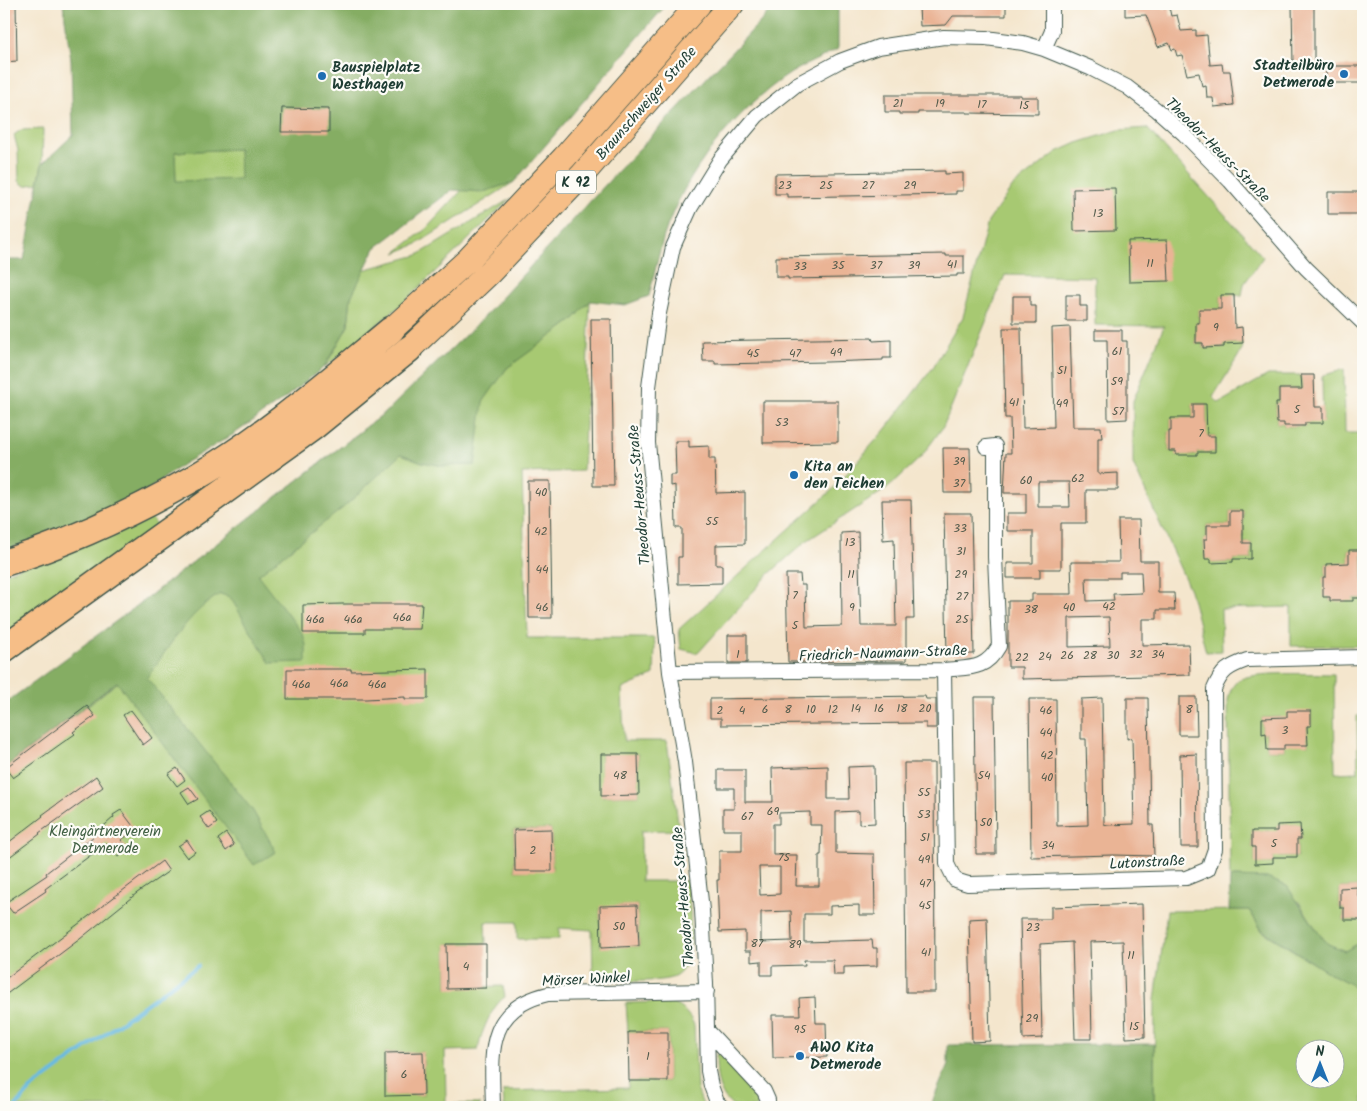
<svg xmlns="http://www.w3.org/2000/svg" width="1367" height="1111" font-family="Kalam,sans-serif">
<rect width="100%" height="100%" fill="#fdfcf7"/>
<filter id="ink" filterUnits="userSpaceOnUse"><feTurbulence type="fractalNoise" baseFrequency=".02" numOctaves="2"/><feDisplacementMap in="SourceGraphic" scale="10" xChannelSelector="R" yChannelSelector="G"/><feConvolveMatrix kernelMatrix="1 2 1 2 8 2 1 2 1" color-interpolation-filters="sRGB"/></filter>
<filter id="wash" filterUnits="userSpaceOnUse"><feTurbulence type="fractalNoise" baseFrequency=".0096" numOctaves="4" result="noise"/><feDisplacementMap in="SourceGraphic" scale="20" xChannelSelector="R" yChannelSelector="G"/><feGaussianBlur stdDeviation="1.12" result="paint"/><feColorMatrix in="noise" values="0 0 0 0 0 0 0 0 0 0 0 0 0 0 0 0 0 1.4 0 .05"/><feComposite in="paint" operator="in"/></filter>
<g filter="url(#wash)">
<rect width="100%" height="100%" fill="#f4e6cd"/>
<path fill="#a7c972" stroke="#638353" fill-rule="evenodd" d="M1147,128L1263,257L1244,284L1242,295L1221,296V309L1199,310V323H1196V343H1203V348L1224,347V344L1243,343L1242,350L1213,397L1219,403L1268,375H1301L1302,389H1279V403H1276L1277,423H1284V426H1305V423L1323,422L1322,376L1344,369L1345,433H1363V582H1354L1362,578V550H1349V563L1326,564V577H1323L1330,601L1363,598V646H1291V607L1221,609L1222,651L1206,652L1190,590L1133,464V401L1164,326L1095,325V277L1005,275L943,427L921,457L889,487L805,542L769,574L698,653L681,649L679,629L832,490L884,431L932,369L963,317L988,222L1013,186L1057,152L1077,143L1119,130ZM1193,404H1206L1207,432L1199,436H1215V452H1197V455H1176V451H1169V432L1171,431V418H1193ZM1230,511H1243V539L1236,540V543H1251V559H1233V562L1212,563L1211,559L1205,558L1204,539H1207V525H1230Z
M43,129L42,164L38,183L25,186L19,181L18,150L14,135L21,130Z
M239,149L241,179L176,182L175,152Z
M514,182L417,244L395,253L426,229L462,190L483,192Z
M510,199L401,305L325,367L348,326L351,297L363,270L418,255Z
M590,301L583,471L522,473L527,638H654L655,645L654,675L622,689L624,741H667L679,830L641,831V881H687C689,905 699,961 676,976C664,984 610,980 593,981L592,930L559,928V939H517V922H485L486,944H446L447,988L503,986L505,997C492,1005 480,1035 478,1050L445,1051L446,1104H480V1107H4V769L117,683L138,605L388,410L483,402L507,368L573,320ZM638,754L639,795L602,796L601,755ZM551,829L552,870L515,871L514,830ZM637,905L639,946L601,947L600,907ZM423,1052L424,1095H385V1053Z
M148,514L159,528L4,637V574Z
M1334,674L1335,773L1358,772L1357,716L1363,715V896H1358V887L1340,888V908H1344V920H1361V911H1363V941L1345,951L1328,944L1318,932L1299,902L1267,878L1230,877L1228,700C1230,691 1232,685 1239,680C1251,671 1316,674 1334,674ZM1311,711V726H1307L1308,745L1284,741V750H1267L1266,733H1262V718L1280,717L1288,726ZM1277,825H1300L1301,839H1297V857H1280L1273,855V863H1255V847H1252V831H1270L1277,839Z
M1249,910L1262,931L1326,971L1363,991V1107H1154L1155,1000L1167,911ZM1304,1048H1334V1078H1304Z
M670,1002C682,1008 689,1013 694,1025L697,1089L703,1105L701,1107H504L503,1091L628,1088L629,1081H668V1032H628L626,1003Z
M718,1053C732,1067 760,1085 757,1107H734C717,1095 716,1074 716,1055Z"/>
<path fill="#85ad64" stroke="#52754c" fill-rule="evenodd" d="M63,4H667L514,182L483,192L452,190L375,248L351,297L348,326L324,367L285,398L234,434L183,464L137,498L111,510L4,551V260H24L42,164L73,135L71,60ZM239,149L240,179L176,181L175,152Z
M774,4H838V49C823,57 806,64 791,73C737,108 683,175 664,236C658,256 654,276 649,296L625,305L590,301L573,320L507,368L483,402L475,465L443,466L422,462L401,454L344,507L258,575L303,634L306,645V662L270,663L230,597L220,594C187,614 169,647 147,678L253,811L276,852L254,865L117,682L4,768V704L138,605L388,410L483,318L619,170L761,21Z
M1230,877L1267,878L1287,886L1318,932L1328,944L1345,951L1363,941V991L1326,971L1262,930L1249,910H1229Z
M1154,1044V1107H930L948,1065V1045Z"/>
<g fill="none" stroke-linecap="round" stroke-linejoin="round">
<path stroke="#67bae2" stroke-width="4" d="M15,1107L33,1087L198,966"/>
</g>
<g id="blocks">
<path fill="#eab495" fill-rule="evenodd" d="M4,4H16L17,61L4,62Z
M923,4H1006V16H953L946,25L920,26L919,7Z
M1125,4H1162L1164,9L1169,7L1171,16L1177,15L1181,31L1196,30V36L1207,35L1210,65L1222,64L1223,71H1230L1234,105L1214,107L1213,98H1207L1206,85L1202,86L1199,73L1187,75L1182,55L1177,56L1175,49L1172,50L1169,43L1158,47L1146,15L1125,16Z
M1292,4H1314V66H1293Z
M1326,66H1361V83H1326Z
M885,95H1021V97H1038V114L967,113V112H918V114H899V112H885Z
M282,108L329,109V132H281Z
M945,171V174L963,173V191H956V194L900,195L787,197V194H775V174Z
M1115,188L1116,230L1074,231L1073,189Z
M1328,192H1363V214H1328Z
M1167,240L1169,281L1129,282L1128,241Z
M946,254V256H964V274H957V276L900,277L788,279V277H776V257Z
M1066,295H1080V306H1087V321H1066Z
M1221,295H1234L1235,328L1242,327L1243,343L1224,344V347L1203,348V343H1196V323H1199V309H1221Z
M1013,296H1030V306H1036V323H1013Z
M591,319H611L614,486H593Z
M1070,327L1073,427H1101L1102,438H1098V474L1118,473V490H1086V523H1061V569H1040V578H1007V563H1033V531H1007V513H1026V493H1004L1006,453H1011L1010,418H1005L1003,328H1021L1023,428L1054,427L1052,328ZM1038,482H1069L1070,507H1038Z
M1095,330H1122V341H1127V419L1108,420L1107,340H1095Z
M872,338L873,341L891,340V358H883V360L827,362L715,364V361H703L702,341Z
M1301,375H1314L1315,407H1323V423H1305V426H1284V423H1277L1276,403H1279V389H1302Z
M763,401H838V442L763,443Z
M1193,404H1206L1207,436H1215V452H1197V455H1176V451H1169V431H1171V418H1193Z
M675,441H689V447L709,446V459H715L716,493L745,492V544L716,545V565H722V583L678,584V557H682V528H676L675,485L670,486V475H676Z
M943,448H970L971,493H944Z
M528,481H550L552,618H529Z
M882,500H911L914,619H906V661L788,662L786,574H800L801,585H805L806,627L842,626L841,533L858,532L861,626H896L894,539L883,540Z
M1230,511H1243V543H1251V559H1233V562L1211,563V559H1205L1204,539H1207V525H1230Z
M944,513H971L974,654H947Z
M1118,520H1139L1140,561H1158V593H1174L1175,610H1157V619H1142V645L1189,644L1190,675L1022,679V667H1008V601H1032V594H1072L1071,562H1119ZM1120,572H1141L1142,593L1113,594L1114,600L1087,601L1086,578H1120ZM1109,617L1110,646L1069,647V618Z
M1349,550H1362L1363,598H1353V601H1330V597H1323V577H1326V564L1349,563Z
M342,604H422L420,629H365V633H303V605Z
M728,635H747V663H728Z
M287,669H351V671L428,669V699H405V697L366,699H287Z
M925,696L926,699H936V728H926V723L721,725V718H710V699Z
M974,697H994L996,854H976Z
M1179,697H1196L1197,735H1179Z
M1102,698L1104,824L1108,825L1134,824L1132,738L1127,739V698H1148L1150,825H1153L1154,856L1114,855L1031,857L1029,699H1056L1057,826L1088,825L1086,739H1081V699Z
M87,706L95,716L73,732L75,734L62,743L13,778L5,768Z
M131,710L152,738L143,745L123,715Z
M1287,711H1311V726H1307L1308,745H1284V750H1267L1266,733L1262,734V718L1287,717Z
M601,754H638L639,795L601,796Z
M1197,754L1198,847H1181L1180,755Z
M904,763H934L935,992H906Z
M828,766V799H849L848,767L874,766L875,823L859,824V811L836,812V853L874,854L875,915H859V905L830,906V914H804V942L872,940L873,948H877V966L844,967V975H834L833,960H804L805,965L772,966V975H761V961L751,962V951H745V931L719,932L717,880H719V851H742V830H723V809H734V788H718V770H745V802H773L772,768ZM810,812V825H822L821,855H819V886H796L797,855H773V824H779V813ZM759,867H780V894L760,895ZM791,911L792,941L761,942V912Z
M177,768L185,780L177,786L168,774Z
M96,776L103,787L39,833L40,834L4,861V846L43,816L42,815Z
M189,787L198,799L189,804L181,792Z
M121,810L136,830L121,840L128,849L118,857L107,843L45,889L46,891L13,913L5,903L47,875L46,873L98,833L97,832L114,817L113,815Z
M209,811L217,823L209,829L200,817Z
M1300,824L1301,839H1297V857H1273V863L1255,864V847H1252V831H1277V825Z
M551,829L552,871H515L514,830Z
M226,833L234,845L226,851L218,839Z
M187,840L195,852L187,858L178,846Z
M162,861L169,871L137,893L80,939L4,996V980Z
M1358,887V896H1363L1362,920H1344V908H1340V888Z
M1142,904L1145,1037L1126,1038L1123,941L1090,942L1092,1039H1075L1072,942L1040,944L1042,1038L1023,1039L1020,919H1051V907Z
M637,905L639,946L601,948L600,906Z
M987,918L990,1041L972,1042L969,919Z
M446,944H486V988L447,989Z
M815,997L816,1023H826L827,1057L773,1058L772,1015H800L799,998Z
M628,1032H668V1081H629Z
M423,1052L424,1095L385,1096V1053Z"/>
</g>
</g>
<g filter="url(#ink)">
<use href="#blocks" fill-opacity="0" stroke="#3f564b" stroke-width="1"/>
<g fill="none" stroke-linecap="round" stroke-linejoin="round">
<g stroke="#3f564b" stroke-width="16">
<path id="minor" d="M1044,49L1052,31V4
M944,670L947,864L955,880L968,884L1186,878L1208,869L1215,849L1214,689C1222,670 1228,667 1247,660L1363,657
M670,672L944,670C969,667 985,671 999,646L995,557V446L986,447
M707,1030L764,1091L768,1100L767,1107
M493,1107C492,1055 484,1009 548,994L707,991
M722,1107L717,1102L711,1086L708,1071L706,984L702,910L685,762L670,672L648,443L649,387L659,313L673,247L691,207L720,160L757,116L797,84L840,61L878,47L944,37L986,38L1023,43L1044,49L1090,68L1127,87L1157,110L1184,134L1230,181L1306,268L1363,323"/>
</g>
<g stroke="#3f564b" stroke-width="26">
<path id="trunk" d="M391,330L469,259L564,158L699,4
M409,349L490,272L583,174L732,4"/>
</g>
<g stroke="#3f564b" stroke-width="29">
<path id="motorway" d="M4,563C71,542 133,513 194,478C264,438 329,381 391,330
M4,649L313,427L409,349"/>
</g>
<use href="#minor" stroke="#fff" stroke-width="14"/>
<use href="#trunk" stroke="#f6be87" stroke-width="24"/>
<use href="#motorway" stroke="#f6be87" stroke-width="26"/>
</g>
</g>
<g fill="#1f6fb2" stroke="#fdfcf7" stroke-width="2">
<circle cx="1344" cy="74" r="5"/>
<circle cx="322" cy="76" r="5"/>
<circle cx="794" cy="475" r="5"/>
<circle cx="800" cy="1056" r="5"/>
</g>
<g text-anchor="middle" stroke-width="4.5" stroke-linejoin="round" paint-order="stroke">
<g font-size="12" fill="#525b4c">
<text x="898" y="107">21</text>
<text x="940" y="107">19</text>
<text x="982" y="108">17</text>
<text x="1024" y="109">15</text>
<text x="785" y="189">23</text>
<text x="826" y="189">25</text>
<text x="868" y="189">27</text>
<text x="910" y="189">29</text>
<text x="1098" y="217">13</text>
<text x="1150" y="267">11</text>
<text x="952" y="268">41</text>
<text x="838" y="269">35</text>
<text x="876" y="269">37</text>
<text x="914" y="269">39</text>
<text x="800" y="270">33</text>
<text x="1216" y="331">9</text>
<text x="1117" y="355">61</text>
<text x="836" y="356">49</text>
<text x="753" y="357">45</text>
<text x="795" y="357">47</text>
<text x="1062" y="374">51</text>
<text x="1117" y="385">59</text>
<text x="1014" y="406">41</text>
<text x="1062" y="407">49</text>
<text x="1297" y="413">5</text>
<text x="1118" y="415">57</text>
<text x="782" y="426">53</text>
<text x="1201" y="437">7</text>
<text x="959" y="465">39</text>
<text x="1078" y="482">62</text>
<text x="1026" y="484">60</text>
<text x="959" y="487">37</text>
<text x="541" y="496">40</text>
<text x="712" y="525">55</text>
<text x="960" y="532">33</text>
<text x="541" y="535">42</text>
<text x="850" y="546">13</text>
<text x="961" y="555">31</text>
<text x="542" y="573">44</text>
<text x="851" y="578">11</text>
<text x="961" y="578">29</text>
<text x="795" y="599">7</text>
<text x="962" y="600">27</text>
<text x="1109" y="610">42</text>
<text x="542" y="611">46</text>
<text x="852" y="611">9</text>
<text x="1069" y="611">40</text>
<text x="1031" y="613">38</text>
<text x="402" y="621">46a</text>
<text x="315" y="623">46a</text>
<text x="353" y="623">46a</text>
<text x="962" y="623">25</text>
<text x="795" y="629">5</text>
<text x="738" y="658">1</text>
<text x="1136" y="658">32</text>
<text x="1158" y="658">34</text>
<text x="1067" y="659">26</text>
<text x="1090" y="659">28</text>
<text x="1113" y="659">30</text>
<text x="1045" y="660">24</text>
<text x="1022" y="661">22</text>
<text x="339" y="687">46a</text>
<text x="301" y="688">46a</text>
<text x="377" y="688">46a</text>
<text x="856" y="712">14</text>
<text x="879" y="712">16</text>
<text x="902" y="712">18</text>
<text x="925" y="712">20</text>
<text x="765" y="713">6</text>
<text x="788" y="713">8</text>
<text x="811" y="713">10</text>
<text x="833" y="713">12</text>
<text x="1189" y="713">8</text>
<text x="720" y="714">2</text>
<text x="742" y="714">4</text>
<text x="1046" y="714">46</text>
<text x="1285" y="734">3</text>
<text x="1046" y="736">44</text>
<text x="1047" y="759">42</text>
<text x="620" y="779">48</text>
<text x="984" y="779">54</text>
<text x="1047" y="781">40</text>
<text x="924" y="796">55</text>
<text x="773" y="815">69</text>
<text x="924" y="818">53</text>
<text x="747" y="820">67</text>
<text x="986" y="826">50</text>
<text x="925" y="841">51</text>
<text x="1274" y="847">5</text>
<text x="1048" y="849">34</text>
<text x="533" y="854">2</text>
<text x="784" y="861">75</text>
<text x="924" y="863">49</text>
<text x="925" y="887">47</text>
<text x="925" y="909">45</text>
<text x="619" y="930">50</text>
<text x="1033" y="931">23</text>
<text x="757" y="947">87</text>
<text x="795" y="948">89</text>
<text x="926" y="956">41</text>
<text x="1131" y="959">11</text>
<text x="466" y="970">4</text>
<text x="1032" y="1022">29</text>
<text x="1134" y="1030">15</text>
<text x="800" y="1033">95</text>
<text x="648" y="1060">1</text>
<text x="404" y="1078">6</text>
</g>
<rect fill="#fdfcf7" stroke="#62766e" stroke-width="1" x="556" y="170.5" width="40" height="23" rx="4"/>
<g font-size="14" font-weight="bold" fill="#1f3d34">
<text x="576" y="187">K 92</text>
</g>
<g font-size="15" font-weight="bold" fill="#1f3d34" stroke="#fdfcf7" text-anchor="start">
<text x="1334" y="70" text-anchor="end">Stadteilbüro<tspan x="1334" dy="17">Detmerode</tspan></text>
<text x="332" y="72">Bauspielplatz<tspan x="332" dy="17">Westhagen</tspan></text>
<text x="804" y="471">Kita an<tspan x="804" dy="17">den Teichen</tspan></text>
<text x="810" y="1052">AWO Kita<tspan x="810" dy="17">Detmerode</tspan></text>
</g>
<g font-size="15" fill="#1f3d34" stroke="#fdfcf7">
<text transform="translate(646 103) rotate(-49)" y="5">Braunschweiger Straße</text>
<text transform="translate(1218 150) rotate(45)" y="5">Theodor-Heuss-Straße</text>
<text transform="translate(639 495) rotate(-95)" y="5">Theodor-Heuss-Straße</text>
<text transform="translate(883 653) rotate(-2)" y="5">Friedrich-Naumann-Straße</text>
<text transform="translate(1147 862) rotate(-3)" y="5">Lutonstraße</text>
<text transform="translate(683 897) rotate(-95)" y="5">Theodor-Heuss-Straße</text>
<text transform="translate(586 979) rotate(-3)" y="5">Mörser Winkel</text>
</g>
<g font-size="15" fill="#416044" stroke="#fdfcf7">
<text x="105" y="836">Kleingärtnerverein<tspan x="105" dy="17">Detmerode</tspan></text>
</g>
</g>
<rect width="1367" height="1111" fill="none" stroke="#fdfcf7" stroke-width="20"/>
<g transform="translate(1320 1064)"><circle r="24" fill="#fdfcf7" stroke="#a4b0a9"/>
<path d="M0-4L9 19L0 12L-9 19Z" fill="#1f6fb2"/>
<text y="-8" font-size="14" font-weight="bold" text-anchor="middle" fill="#1f3d34">N</text>
</g>
</svg>
